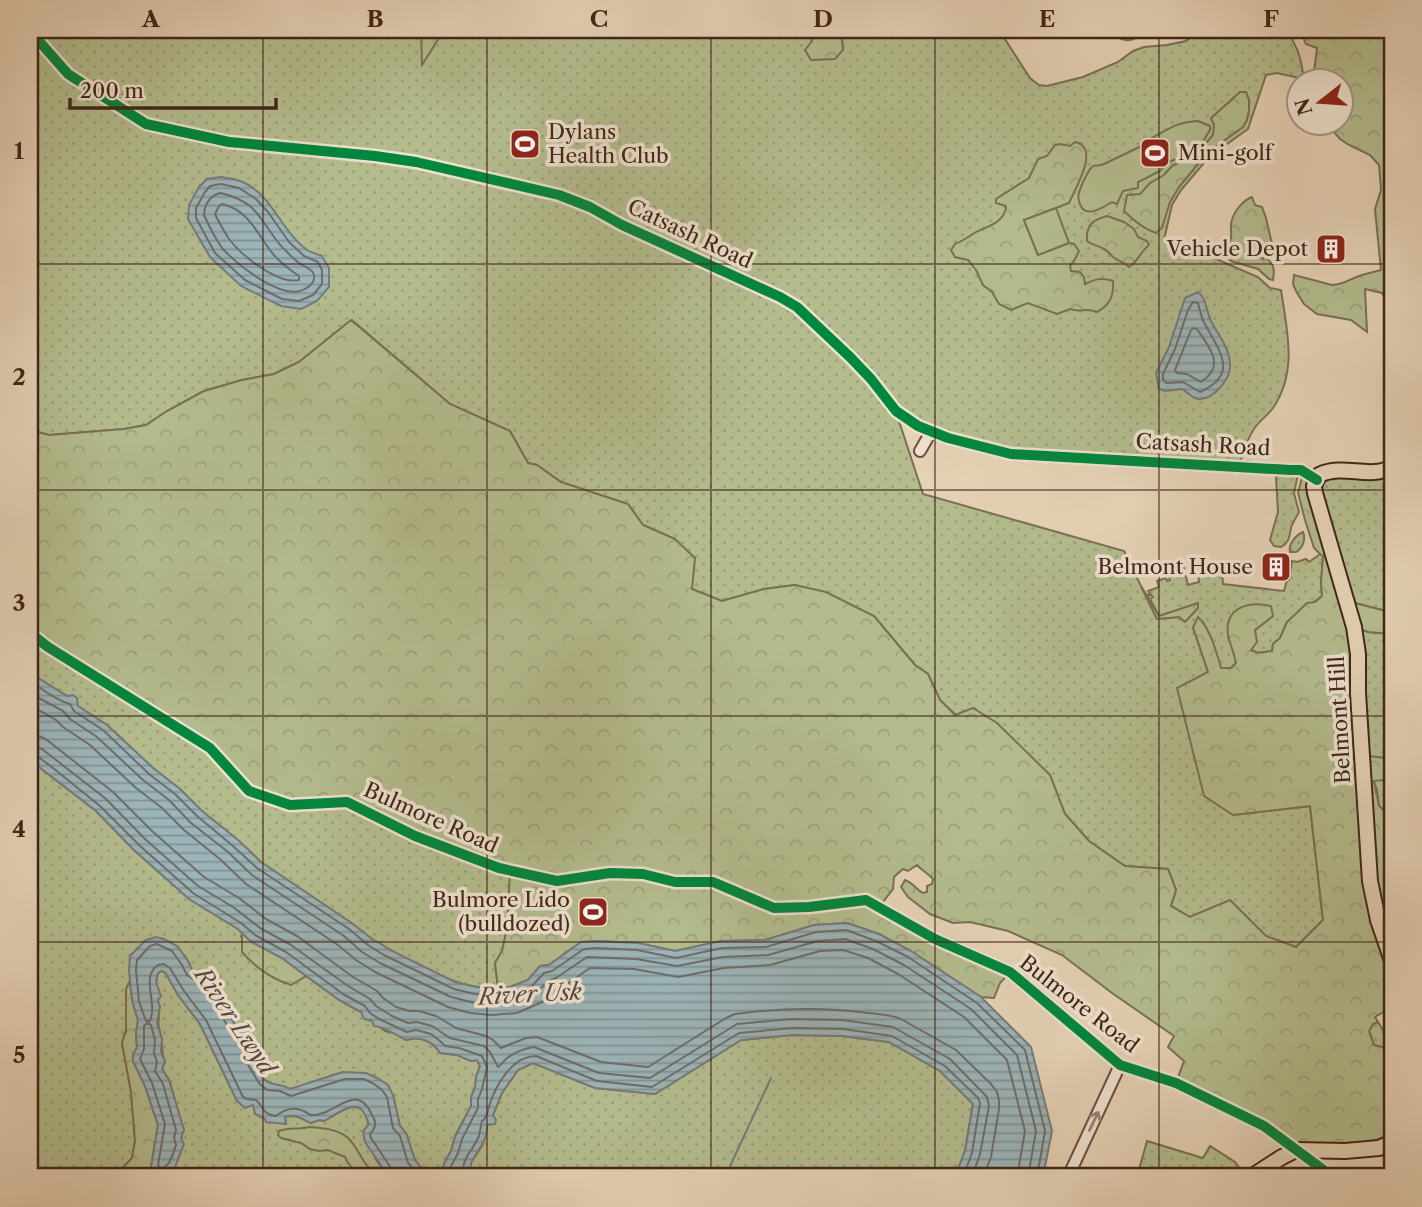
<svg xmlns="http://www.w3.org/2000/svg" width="1422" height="1207" font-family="'Libre Caslon Text',serif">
<defs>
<pattern id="grass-dots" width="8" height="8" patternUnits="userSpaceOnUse" patternTransform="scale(1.75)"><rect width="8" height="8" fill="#b4bc8e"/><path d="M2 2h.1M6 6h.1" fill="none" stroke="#9ca17a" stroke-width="1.8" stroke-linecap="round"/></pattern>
<pattern id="forest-crowns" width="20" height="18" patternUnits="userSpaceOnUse" patternTransform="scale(1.75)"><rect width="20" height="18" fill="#b4bc8e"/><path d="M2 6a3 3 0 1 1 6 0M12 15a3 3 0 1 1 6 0" fill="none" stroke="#9ca17a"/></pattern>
<pattern id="water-rules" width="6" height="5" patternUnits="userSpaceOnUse" patternTransform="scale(1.75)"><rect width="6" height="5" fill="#9cb5ba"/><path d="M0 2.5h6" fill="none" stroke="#819396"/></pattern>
</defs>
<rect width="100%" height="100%" fill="#e6d2b6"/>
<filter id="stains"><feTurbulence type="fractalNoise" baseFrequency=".00286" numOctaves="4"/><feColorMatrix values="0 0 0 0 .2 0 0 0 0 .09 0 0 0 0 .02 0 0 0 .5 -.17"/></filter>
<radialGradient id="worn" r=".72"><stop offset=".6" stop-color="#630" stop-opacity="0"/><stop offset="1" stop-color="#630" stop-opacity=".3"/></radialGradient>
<path fill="url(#grass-dots)" stroke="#7a7054" stroke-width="2" d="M30,30H804L812,31L811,60L823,59L843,50L841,30H999L1030,78L1039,85L1047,86L1083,77L1118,62L1133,51L1144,47L1167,45L1186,41L1199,30H1286C1296,43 1301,56 1303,73L1299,78L1277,73L1266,75L1248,129L1209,157L1181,190L1172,205L1164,240L1165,243L1216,259L1258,277L1270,288L1281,290C1287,331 1298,371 1273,408C1267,416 1259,421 1254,429C1248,437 1245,449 1241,459L1238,463L1011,454L948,438L896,412L923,494L1124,551L1157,619L1179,617L1185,622L1198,608L1197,604L1159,616L1150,599L1153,597L1148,591L1159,587L1157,581L1166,578L1167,581L1170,580L1169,577L1180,574L1177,566L1183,564L1188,585L1199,582L1198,569C1207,569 1211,575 1222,571L1223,584L1284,591L1287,580H1289L1292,561L1297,562L1306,559L1309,562L1320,554L1323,555L1321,583L1322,596L1287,622L1280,638L1273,644L1272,651L1258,653L1251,650L1255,630L1273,616L1228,637L1235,654L1236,663L1231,668H1221L1211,638L1203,622L1193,628L1208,672L1233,815L1310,806L1323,920L1296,947L1266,936L1230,901L1190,917L1171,906L1176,890L1168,869L1125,866L1089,841L1065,814L1050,775L974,708L956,715L940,700L928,674L915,665L874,616L795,585L764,589L722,601L692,589L675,539L643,525L628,504L561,482L537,465L528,463L510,431L450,404L352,320L299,362L274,374L242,380L204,391L167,411L146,425L124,429L49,435L30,430Z
M1116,30H1141C1139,39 1128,43 1119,38Z
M1279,473L1298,474L1294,493L1299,512C1297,517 1292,523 1291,528C1289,537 1290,542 1281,547L1274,546L1270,540L1278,512L1276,478Z
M1384,474L1392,476V616L1382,610L1351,602L1319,494L1324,477Z
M1303,532C1306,539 1303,548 1296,552H1290C1288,544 1296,535 1303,532Z
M1358,628L1368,632L1392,634V759L1364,756Z
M30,633L347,802L511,871L507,929L502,952L495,963L498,988C459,991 422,966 388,949L381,944L372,939L353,924L261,862L238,840L202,811L180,789L153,768L107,725L78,706L67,696L30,673Z
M30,760L96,811L134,850L189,899L238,929L242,933L241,937L291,984L306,976L339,1000L361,1012L385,1031L394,1033L406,1040C420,1036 432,1041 440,1053L457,1055L471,1061L477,1060L480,1066L476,1077L475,1088L471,1097V1106L455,1136L451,1151L445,1162L441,1174L434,1177L423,1170L415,1160L406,1133L400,1126L393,1095L343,1072L290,1090C283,1084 275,1086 268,1082C256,1076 248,1047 244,1035L238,1032L227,1009L213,987L205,978L192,970L188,961L177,946L138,949L130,956V981L126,989V1030L122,1043L131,1092L135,1141L132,1158L114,1177H30Z
M1392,779V829L1389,815L1379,806L1377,790L1373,780Z
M161,971L165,972L178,995L200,1024L237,1101L253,1105L286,1123L285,1117C295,1114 302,1118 310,1123L320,1120L324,1121C332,1117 344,1107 354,1107C373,1106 370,1147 376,1159C379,1165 385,1171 389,1177H167L175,1167L183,1130L169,1080L162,1069L165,1062C161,1053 163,1046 161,1037C160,1029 157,1026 159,1018L156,982L158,973Z
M1378,1022L1392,1045V1050L1374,1045L1369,1031L1373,1024Z
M792,1035L842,1036L889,1042L940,1071L973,1104L965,1151L955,1177H468L470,1164L483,1144L487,1124L493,1115L502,1093L518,1070L533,1063L595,1088L655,1094L741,1040Z
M1147,1141L1203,1158L1210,1146L1235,1162L1246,1177H1137Z"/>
<path fill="url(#forest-crowns)" stroke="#7a7054" stroke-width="2" d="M421,30H444L422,65Z
M804,30H841L843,50L835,59L811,60L805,50L812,41V31Z
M1300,30H1392V302L1385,298L1382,293L1365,289L1367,332L1351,320L1317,314L1304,304L1296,291L1293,284L1294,275L1332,285C1346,284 1351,278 1362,275C1368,273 1375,272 1381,270L1375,209L1381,190L1379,165L1370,155L1349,145L1340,139L1326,123L1342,122V80H1313L1317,48L1306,44Z
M1240,92H1246L1249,100V110L1247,120L1243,127L1207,153L1179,187L1170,202L1162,228L1156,233C1143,229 1133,220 1124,211L1127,195L1140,194L1150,183L1164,175L1172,166L1186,159L1206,143L1213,135L1214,125L1211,118Z
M1075,142C1101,147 1075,189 1069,203L1024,220L1038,255L1069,243L1074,244L1079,251L1075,259L1070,266L1071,271L1080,272L1084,277L1085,284C1096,279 1102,277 1113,281C1114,296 1110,305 1097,312C1084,307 1081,313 1070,309L1057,314L1028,303L1011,310L999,304L992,292L983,285L976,270L968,260L955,257L951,250L955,244C963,241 969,236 976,232C989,226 1005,222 1006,206L996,203V199L1029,178L1038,159L1047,156L1055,145L1060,144L1070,146Z
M1252,197L1255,205L1262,207L1266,218L1275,257L1263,249L1259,257L1263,259L1264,256C1274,264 1275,268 1273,280L1269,279L1258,269L1231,261L1220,252L1224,242L1230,241C1233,234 1230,230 1231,224C1233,212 1242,201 1252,197Z
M1107,216L1124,222L1134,229L1138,237L1147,241L1149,245C1140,252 1138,262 1129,267C1124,262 1118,261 1113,257C1110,254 1108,251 1104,249C1098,245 1093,246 1087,241C1086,225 1092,220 1107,216Z
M351,320L450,404L510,431L528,463L537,465L561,482L628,504L643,525L675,539L695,558L692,589L722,601L764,589L795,585L826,592L874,616L915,665L928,674L940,700L955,715L973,708L997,723L1050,775L1065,814L1089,841L1125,866L1168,869L1176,890L1171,906L1190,917L1230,900L1266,936L1296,947L1323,920L1310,806L1233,815L1204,796L1177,688L1208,672L1193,627L1198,617C1211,630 1216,651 1221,668H1231L1236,663C1234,653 1230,644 1228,635C1224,607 1249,601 1271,606L1273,616L1255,630L1257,642L1251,650L1258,653L1272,651L1273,644L1280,638L1287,622L1307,603L1315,602L1322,596L1321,583L1323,556L1320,554L1314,548L1305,520L1298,493L1302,477L1308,483L1350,627L1363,755L1392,759V779L1374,781L1379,806L1389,815L1392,829V1007L1375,1017L1378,1022L1373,1024L1369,1031L1374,1045L1392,1050V1142L1296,1150L1264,1126L1176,1083L1184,1061L1168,1047L1174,1036L1112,993L1062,955L1008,931L970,922L953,923L930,914L908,897L901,887L905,880C913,883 916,889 923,893L927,892V886L932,884L933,879C928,873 922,871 917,865L908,871L903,869L894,877L893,889L879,907L1010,972L1000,983L994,998L981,997L911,951L879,934L847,923L814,925L765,940L721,941L675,951L638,943L596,941L581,942L549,965L540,966L528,980L510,987L498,988L495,963L502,951L507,929L510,871L347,802L290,805L249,791L210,748L30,633V430L49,435L124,429L146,425L167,411L204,391L242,380L274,374L299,362Z
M1141,586L1146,594L1150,595L1148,598L1159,616L1198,603V608L1185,622L1179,617L1157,619Z
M1351,602L1382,610L1392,616V634L1368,632L1358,628Z
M242,933L250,941L282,958L306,976L291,985C272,979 255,967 242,952Z
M130,981L133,1004L138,1020L136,1033L137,1048L133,1054V1061L145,1086L158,1125L150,1173L146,1177H114L132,1158L135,1141L131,1092L122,1043L126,1030V989Z
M309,1127C322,1128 338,1129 348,1138C361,1150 363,1171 382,1175L383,1177C367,1177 351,1173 345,1157L328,1150L319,1151L310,1149L301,1143L281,1138L278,1135L279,1131C290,1127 298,1130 309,1127Z"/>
<path fill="#b4bc8e" stroke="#7a7054" stroke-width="2" d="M1198,121L1210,126V130L1202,143L1191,148L1176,159L1166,163L1160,171L1138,182V188L1123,191L1117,204L1112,202C1101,209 1083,220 1079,201C1078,197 1078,194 1080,190C1082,183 1086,176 1090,169L1093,166L1102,165L1152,141V138C1169,129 1177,122 1198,121Z
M1056,208L1069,243L1038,255L1024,220Z"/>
<path fill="url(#water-rules)" stroke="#777b7a" stroke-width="2" d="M221,177C228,178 236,179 243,182C273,196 281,231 307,250C312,253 317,254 322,256L329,268V287L317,301L301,309L281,306L241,286L210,257L188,219L189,205L199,187L207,179Z
M1198,292C1207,299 1206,311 1211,321C1218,335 1230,348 1230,365C1231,378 1214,399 1200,399C1193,400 1188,392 1182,389L1165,391L1159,389L1156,373L1169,347L1185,298Z
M30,673L67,696L73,695L77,698L78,706L107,725L153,768L180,789L202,811L238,840L261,862L353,924L372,939L381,944L388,949L455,982L476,987L494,989L510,987L528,980L540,966L549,965L581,942L596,941L638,943L675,951L721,941L765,940L814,925L847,923L879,934L911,951L981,997L1031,1047L1052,1131L1043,1177H955L965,1151L973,1104L940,1071L889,1042L842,1036L792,1035L741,1040L655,1094L595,1088L533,1063L518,1070L502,1093L493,1115L496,1120L495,1124L487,1125C488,1140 479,1148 472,1161C470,1166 470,1172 468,1177H389L365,1142L363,1131L369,1124C367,1120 365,1112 361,1109C351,1101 333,1117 324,1121L320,1120L310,1123C302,1118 294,1114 285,1117L286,1124L266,1122L265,1119L255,1114L253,1105L245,1108L237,1101L200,1024L178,995L165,972L161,971L158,973L156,982L161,996L158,1000L160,1007L157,1023L162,1039L161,1052L165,1062L162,1069L169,1080L176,1103L184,1130L181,1138L184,1144L175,1167L167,1177H146L150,1173L158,1125L145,1086L133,1061V1054L137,1048L136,1033L138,1020L133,1004L131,992L129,970L130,956L146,940L156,937L164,939L177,946L188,961L192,970L205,978L213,987L227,1009L238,1031L244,1035C248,1047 256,1076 268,1082C275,1086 282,1084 290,1089L343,1072L366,1073L377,1078L388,1085L393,1095L400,1126L406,1133L415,1160L423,1170L434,1177L441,1173L445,1162L451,1151L455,1137L471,1106V1097L475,1088L476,1077L480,1066L477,1060L471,1061L457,1055L440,1053C433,1041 420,1036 406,1040C399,1036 381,1026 374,1026L372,1021L364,1019L361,1012L339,1000L282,958L250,941L238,929L189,899L134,850L96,811L30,760Z"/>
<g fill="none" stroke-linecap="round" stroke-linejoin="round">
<path stroke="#6e6d6a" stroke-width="2" d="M221,184L239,188L256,199L268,212L289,242L304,256L318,262L322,270V284L313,295L299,301L282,299L245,280L215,253L196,218V208L205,192L210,186Z
M221,193C232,196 241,199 250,206C265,219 272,239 287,252C291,256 295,260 299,263C306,268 318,270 313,282C311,285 307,288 305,289C283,302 236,264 222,248C215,238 209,226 204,215C204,205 211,194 221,193Z
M222,204C249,210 257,234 273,254C280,262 290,270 299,276V280C278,285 241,255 229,239C224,231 219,223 215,214L219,206Z
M1193,302L1198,303C1200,310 1201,318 1205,324C1219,351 1240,374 1200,392L1183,382L1166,383L1163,379V374L1175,349L1188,310Z
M1194,328L1197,329C1210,348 1226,366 1201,382L1187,374L1177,373L1175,370L1191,330Z
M30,681C42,689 55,700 70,704L74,711L103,730L149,774L175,794L197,816L233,846L257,868L349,929L368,945L384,955L454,989L475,994L494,996L513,994L532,986L544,973L552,971L584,949L596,948L637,950L676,958L722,948L766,947L816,932L846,930L876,941L908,957L977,1003L1025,1050L1045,1131L1037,1177
M30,691L37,697L63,711L70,719L97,737L143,780L169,800L191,823L228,852L252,875L344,936L362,952L380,963L451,997L475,1003L495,1005L514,1003L536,993L548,981L556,978L587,957L636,959L677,966L723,957L768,955L818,941L845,939L873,949L904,965L971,1009L1017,1055L1036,1131L1028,1177
M30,705L56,720L63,727L90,745L136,788L162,808L184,830L221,860L246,884L338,945L356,960L375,972L448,1007L470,1013L492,1015L517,1013L542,1002L554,991L564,986L590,968L634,969L678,977L724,968L770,965L820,951L843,950L868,958L898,974L964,1017L1007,1060L1025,1131L1017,1177
M30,735L39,736L47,740L113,792L152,831L204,877L239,898L266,919L297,936L353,977L377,991L383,998L396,1007L410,1011H419L436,1016L456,1028L486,1036L493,1040L501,1048L526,1038L537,1037L601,1062L648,1067L726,1018L735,1014C779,1008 824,1007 868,1013C879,1014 891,1015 901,1019L956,1050L991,1084L997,1092L999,1100V1109L991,1157L983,1177
M30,746L42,749L106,799L145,839L198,886L233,907L260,928L291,945L348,986L370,999L376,1006L392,1016L408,1023L417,1022L432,1026L450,1038L484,1046L490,1052L498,1067C501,1065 503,1062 506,1059C513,1053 525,1048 534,1047L599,1073L650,1078L737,1024L791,1019L842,1020L893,1027L950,1059L987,1097L989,1106L980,1154L972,1177
M30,755H36L53,768L100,806L139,845L193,893L241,923L255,935L286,952L343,994L365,1006L370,1013L379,1019L407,1032L416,1030L431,1034L440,1041L445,1046L459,1048L482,1056L487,1067L482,1089L478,1099V1108L462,1139L458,1153L451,1166L447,1177
M147,1023L151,1025L155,1040L154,1053L157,1062L155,1071L163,1084L176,1130L174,1138L176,1145L173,1154L169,1163L162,1169L158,1165L165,1124L152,1083L140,1059L144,1049V1026Z
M394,1177L393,1171L371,1138L370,1134C376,1127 377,1123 372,1115C356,1079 335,1117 311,1115C310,1115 303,1110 301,1110C291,1107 284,1110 276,1116C263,1115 263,1106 256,1100L247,1099L243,1097L206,1020L184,991L170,968L164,964L158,965C140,977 158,1002 150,1021H146L139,1002L136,970L137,960L150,946L157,944L172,951L182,965L187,975L200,984L207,992L220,1012L232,1035L238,1040L247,1063L259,1083L267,1090L280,1091L291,1096L345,1079H364L374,1084L382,1090L387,1097L393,1128L400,1136L408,1163L421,1177
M462,1177C463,1155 471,1154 479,1136C480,1133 480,1129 481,1126C482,1116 482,1125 486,1116C488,1113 488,1109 489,1106C496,1085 512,1056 536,1056L597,1081L652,1087L739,1033L792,1028L843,1029L892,1036L945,1066L978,1098L980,1103L972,1153L963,1177"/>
<path stroke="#777b7a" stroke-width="2" d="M725,1177L771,1078"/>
<g stroke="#6a5041" stroke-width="14">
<path id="minor" d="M30,31L68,74L146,124L229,142L375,156L416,162L559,195L590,207L622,225L780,297L797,307L850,357L871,379L896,411L918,426L948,438L1011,454L1291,470H1301L1317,480
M920,451L931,432
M30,633L48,647L210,748L249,791L290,805L347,802L415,836L499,868L557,881L610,873L643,874L675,882H713L774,908L809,907L866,900L935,939L1010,972L1120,1065L1176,1083L1264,1126L1333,1177
M1068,1177L1120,1065"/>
</g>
<g stroke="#40251a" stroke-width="18">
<path id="major" d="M1392,467C1369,480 1344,463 1319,475L1314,486L1315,493L1354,627L1358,654V693L1370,881L1378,920L1392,961
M1251,1177L1282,1157L1296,1150L1345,1151L1379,1148L1392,1142"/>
</g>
<use href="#minor" stroke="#efe2d0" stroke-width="10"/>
<use href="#major" stroke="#e6d2b6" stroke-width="14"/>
<g stroke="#efe2d0" stroke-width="15">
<path id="cycleway" d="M30,31L68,74L146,124L229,142L375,156L416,162L559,195L590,207L622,225L780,297L797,307L850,357L871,379L896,411L918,426L948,438L1011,454L1291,470H1301L1317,480
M30,633L48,647L210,748L249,791L290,805L347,802L415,836L499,868L557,881L610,873L643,874L675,882H713L774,908L809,907L866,900L935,939L1010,972L1120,1065L1176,1083L1264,1126L1333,1177"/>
</g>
<use href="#cycleway" stroke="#00873e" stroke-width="10"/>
</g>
<defs><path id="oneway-shaft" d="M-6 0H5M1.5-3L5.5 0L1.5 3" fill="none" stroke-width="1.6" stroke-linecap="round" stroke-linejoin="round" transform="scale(1.75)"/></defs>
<use stroke="#988475" href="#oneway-shaft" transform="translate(1094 1121) rotate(-64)"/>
<path fill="none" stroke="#40251a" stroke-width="2" stroke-opacity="0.55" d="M263,30V1177M487,30V1177M711,30V1177M935,30V1177M1159,30V1177M30,264H1392M30,490H1392M30,716H1392M30,942H1392"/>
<defs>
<g id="stadium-square" transform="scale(1.575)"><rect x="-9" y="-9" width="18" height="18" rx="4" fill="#8f2418" stroke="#efe2d0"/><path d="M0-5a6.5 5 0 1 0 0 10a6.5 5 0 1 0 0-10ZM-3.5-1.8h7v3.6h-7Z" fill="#fff"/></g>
<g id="building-square" transform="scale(1.575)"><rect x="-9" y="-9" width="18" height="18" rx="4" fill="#8f2418" stroke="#efe2d0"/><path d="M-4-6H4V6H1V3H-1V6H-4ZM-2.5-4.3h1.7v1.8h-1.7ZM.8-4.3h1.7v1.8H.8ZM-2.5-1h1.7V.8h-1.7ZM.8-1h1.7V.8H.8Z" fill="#fff"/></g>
</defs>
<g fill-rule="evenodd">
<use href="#stadium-square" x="525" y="144"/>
<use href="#stadium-square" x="1155" y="153"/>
<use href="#building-square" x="1331" y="249"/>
<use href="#building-square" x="1276" y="567"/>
<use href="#stadium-square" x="593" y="912"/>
</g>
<g text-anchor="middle" stroke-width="7" stroke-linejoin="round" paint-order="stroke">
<g font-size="21" fill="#40251a" stroke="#efe2d0" text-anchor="end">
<text x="548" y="139" text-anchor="start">Dylans<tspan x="548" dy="24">Health Club</tspan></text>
<text x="1178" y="160" text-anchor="start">Mini-golf</text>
<text x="1308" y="256">Vehicle Depot</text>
<text x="1253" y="574">Belmont House</text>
<text x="570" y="907">Bulmore Lido<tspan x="570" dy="24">(bulldozed)</tspan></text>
</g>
<g font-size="21" fill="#40251a" stroke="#efe2d0">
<text transform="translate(690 234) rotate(25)" y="7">Catsash Road</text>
<text transform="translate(1203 445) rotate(3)" y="7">Catsash Road</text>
<text transform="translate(1340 720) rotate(-93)" y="7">Belmont Hill</text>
<text transform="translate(431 818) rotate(24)" y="7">Bulmore Road</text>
<text transform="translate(1079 1004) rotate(38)" y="7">Bulmore Road</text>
</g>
<g font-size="23" font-style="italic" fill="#574942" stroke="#efe2d0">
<text transform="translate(530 994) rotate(-3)" y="8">River Usk</text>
<text transform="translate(235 1021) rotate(56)" y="8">River Lwyd</text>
</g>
</g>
<rect width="1422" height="1207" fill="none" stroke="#e6d2b6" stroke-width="77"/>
<g transform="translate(1320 102) rotate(253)"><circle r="33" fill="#efe2d0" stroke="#a99687" stroke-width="2"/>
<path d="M0-5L12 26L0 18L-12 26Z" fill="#8f2418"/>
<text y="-10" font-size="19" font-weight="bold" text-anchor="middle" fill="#40251a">N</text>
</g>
<path d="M70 98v10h206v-10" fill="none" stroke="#40251a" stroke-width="3.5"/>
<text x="80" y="98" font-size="21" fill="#40251a" stroke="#efe2d0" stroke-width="5" paint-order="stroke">200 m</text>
<rect x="38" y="38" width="1346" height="1130" fill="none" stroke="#40251a" stroke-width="2.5"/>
<g font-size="23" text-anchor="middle" font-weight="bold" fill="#40251a">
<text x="151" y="27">A</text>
<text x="375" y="27">B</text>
<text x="599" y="27">C</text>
<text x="823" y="27">D</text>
<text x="1047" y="27">E</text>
<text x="1271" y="27">F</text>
<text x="19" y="159">1</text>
<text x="19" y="385">2</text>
<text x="19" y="611">3</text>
<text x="19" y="837">4</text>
<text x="19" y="1063">5</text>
</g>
<rect width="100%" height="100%" filter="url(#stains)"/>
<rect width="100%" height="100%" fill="url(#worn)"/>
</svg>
